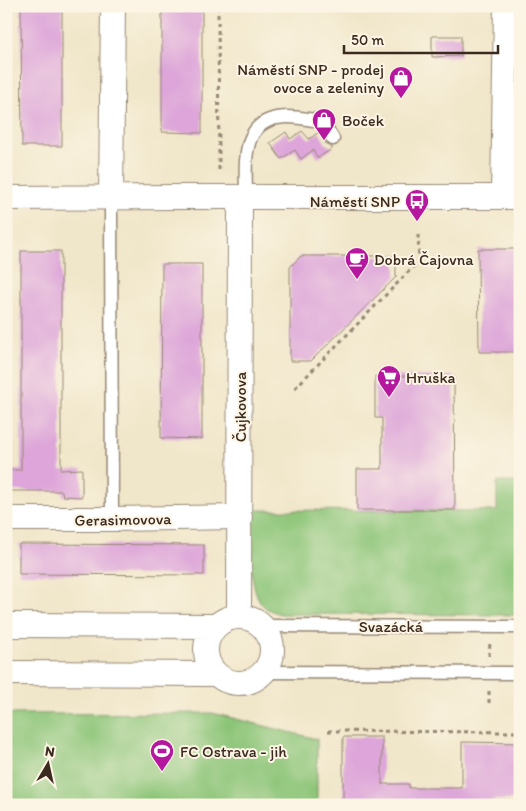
<svg xmlns="http://www.w3.org/2000/svg" width="526" height="811" font-family="Itim,sans-serif">
<rect width="100%" height="100%" fill="#fcf5e5"/>
<filter id="ink" filterUnits="userSpaceOnUse"><feTurbulence type="fractalNoise" baseFrequency=".02" numOctaves="2"/><feDisplacementMap in="SourceGraphic" scale="10" xChannelSelector="R" yChannelSelector="G"/><feConvolveMatrix kernelMatrix="1 2 1 2 8 2 1 2 1" color-interpolation-filters="sRGB"/></filter>
<filter id="wash" filterUnits="userSpaceOnUse"><feTurbulence type="fractalNoise" baseFrequency=".0096" numOctaves="4" result="noise"/><feDisplacementMap in="SourceGraphic" scale="20" xChannelSelector="R" yChannelSelector="G"/><feGaussianBlur stdDeviation="1.12" result="paint"/><feColorMatrix in="noise" values="0 0 0 0 0 0 0 0 0 0 0 0 0 0 0 0 0 1.4 0 .05"/><feComposite in="paint" operator="in"/></filter>
<g filter="url(#wash)">
<rect width="100%" height="100%" fill="#f0e6c9"/>
<path fill="#8bc477" stroke="#63774a" d="M497,482H520V615L281,614C277,613 270,611 266,608C245,592 252,536 252,510L497,511Z
M212,713L317,739V805H6V714Z"/>
<g id="blocks">
<path fill="#dda5d9" d="M21,6H62V146H22Z
M162,6H202V133L162,132Z
M432,36H461V56L432,57Z
M302,131L309,139L319,132L326,144L333,148L318,158L313,150L301,159L295,150L281,159L270,143L286,132L290,139Z
M478,249H520V352H479Z
M21,251H61V470L82,469V497L63,496L62,491H6V470H21Z
M301,256H396V277L311,361H290V267Z
M162,264H202V439L161,438Z
M375,376H454L455,510H357V469H382V418H375Z
M19,544L204,545V575L19,574Z
M343,737H382V784H409V788H462V742L520,743V800H492V805H343Z"/>
</g>
</g>
<g filter="url(#ink)">
<use href="#blocks" fill-opacity="0" stroke="#968874" stroke-width="1"/>
<g fill="none" stroke-linecap="round" stroke-linejoin="round">
<g stroke="#968874" stroke-width="15">
<path id="service" d="M111,197L112,519
M246,197C246,163 239,118 287,117C299,117 311,120 322,121L333,139
M263,626L520,627
M264,672L520,673"/>
</g>
<g stroke="#968874" stroke-width="26">
<path id="minor" d="M111,197L113,6
M503,197L506,6
M6,198L179,197H520
M6,519H112L240,517
M239,617L240,197
M206 650a33 33 0 1 1 66 0a33 33 0 1 1-66 0Z
M6,625L216,626
M6,673L216,674"/>
</g>
<path stroke="#968874" stroke-width="3" stroke-dasharray="4 4" stroke-linecap="butt" d="M218,6L219,172
M295,388L419,261L418,235
M489,656L490,642
M489,703V687
M328,731L520,732"/>
<use href="#service" stroke="#fff" stroke-width="12"/>
<use href="#minor" stroke="#fff" stroke-width="24"/>
</g>
</g>
<defs>
<g id="shop-pin" transform="scale(1.25)"><path d="M0 17L-7.5 6A9.5 9.5 0 1 1 7.5 6Z" fill="#b5179e" stroke="#fcf5e5"/><path d="M-5-2.5h2.3a2.7 3.5 0 0 1 5.4 0H5L5.5 6h-11ZM-1.5-2.5h3a1.5 2.3 0 0 0-3 0Z" fill="#fff"/></g>
<g id="bus-pin" transform="scale(1.25)"><path d="M0 17L-7.5 6A9.5 9.5 0 1 1 7.5 6Z" fill="#b5179e" stroke="#fcf5e5"/><path d="M-5-6H5V4H4V6H2V4H-2V6H-4V4H-5ZM-3.5-4V0h7V-4ZM-3.5 1.2v1.5H-2V1.2ZM2 1.2v1.5H3.5V1.2Z" fill="#fff"/></g>
<g id="cafe-pin" transform="scale(1.25)"><path d="M0 17L-7.5 6A9.5 9.5 0 1 1 7.5 6Z" fill="#b5179e" stroke="#fcf5e5"/><path d="M-5.5-4.5H6V0H3Q3 3.5 0 3.5H-2.5Q-5.5 3.5-5.5 0ZM3-3.2v2h1.7v-2ZM-6 4.5H4V6H-6Z" fill="#fff"/></g>
<g id="supermarket-pin" transform="scale(1.25)"><path d="M0 17L-7.5 6A9.5 9.5 0 1 1 7.5 6Z" fill="#b5179e" stroke="#fcf5e5"/><path d="M-6-5.5h2.5l.6 2H6L4.5 2H-2.5L-4.4-4H-6ZM-1.5 3.2a1.3 1.3 0 1 0 .1 0ZM3 3.2a1.3 1.3 0 1 0 .1 0Z" fill="#fff"/></g>
<g id="stadium-pin" transform="scale(1.25)"><path d="M0 17L-7.5 6A9.5 9.5 0 1 1 7.5 6Z" fill="#b5179e" stroke="#fcf5e5"/><path d="M0-5a6.5 5 0 1 0 0 10a6.5 5 0 1 0 0-10ZM-3.5-1.8h7v3.6h-7Z" fill="#fff"/></g>
</defs>
<g fill-rule="evenodd">
<use href="#shop-pin" x="401" y="78"/>
<use href="#shop-pin" x="324" y="120"/>
<use href="#bus-pin" x="417" y="201"/>
<use href="#cafe-pin" x="357" y="259"/>
<use href="#supermarket-pin" x="389" y="377"/>
<use href="#stadium-pin" x="162" y="751"/>
</g>
<g text-anchor="middle" stroke-width="4" stroke-linejoin="round" paint-order="stroke">
<g font-size="16" fill="#3b2a1e" stroke="#fcf5e5" text-anchor="start">
<text x="384" y="75" text-anchor="end">Náměstí SNP - prodej<tspan x="384" dy="18">ovoce a zeleniny</tspan></text>
<text x="342" y="126">Boček</text>
<text x="400" y="207" text-anchor="end">Náměstí SNP</text>
<text x="374" y="265">Dobrá Čajovna</text>
<text x="406" y="383">Hruška</text>
<text x="180" y="757">FC Ostrava - jih</text>
</g>
<g font-size="16" fill="#3b2a1e" stroke="#fcf5e5">
<text transform="translate(240 407) rotate(-90)" y="6">Čujkovova</text>
<text transform="translate(123 519) rotate(-1)" y="6">Gerasimovova</text>
<text x="391" y="632">Svazácká</text>
</g>
</g>
<rect width="526" height="811" fill="none" stroke="#fcf5e5" stroke-width="25"/>
<g transform="translate(48 764) rotate(9)" stroke="#fcf5e5" stroke-width="4" paint-order="stroke">
<path d="M0-4L9 19L0 12L-9 19Z" fill="#3b2a1e"/>
<text y="-8" font-size="14" font-weight="bold" text-anchor="middle" fill="#3b2a1e">N</text>
</g>
<path d="M344 45v8h154v-8" fill="none" stroke="#3b2a1e" stroke-width="2.5"/>
<text x="351" y="45" font-size="15" fill="#3b2a1e" stroke="#fcf5e5" stroke-width="4" paint-order="stroke">50 m</text>
</svg>
